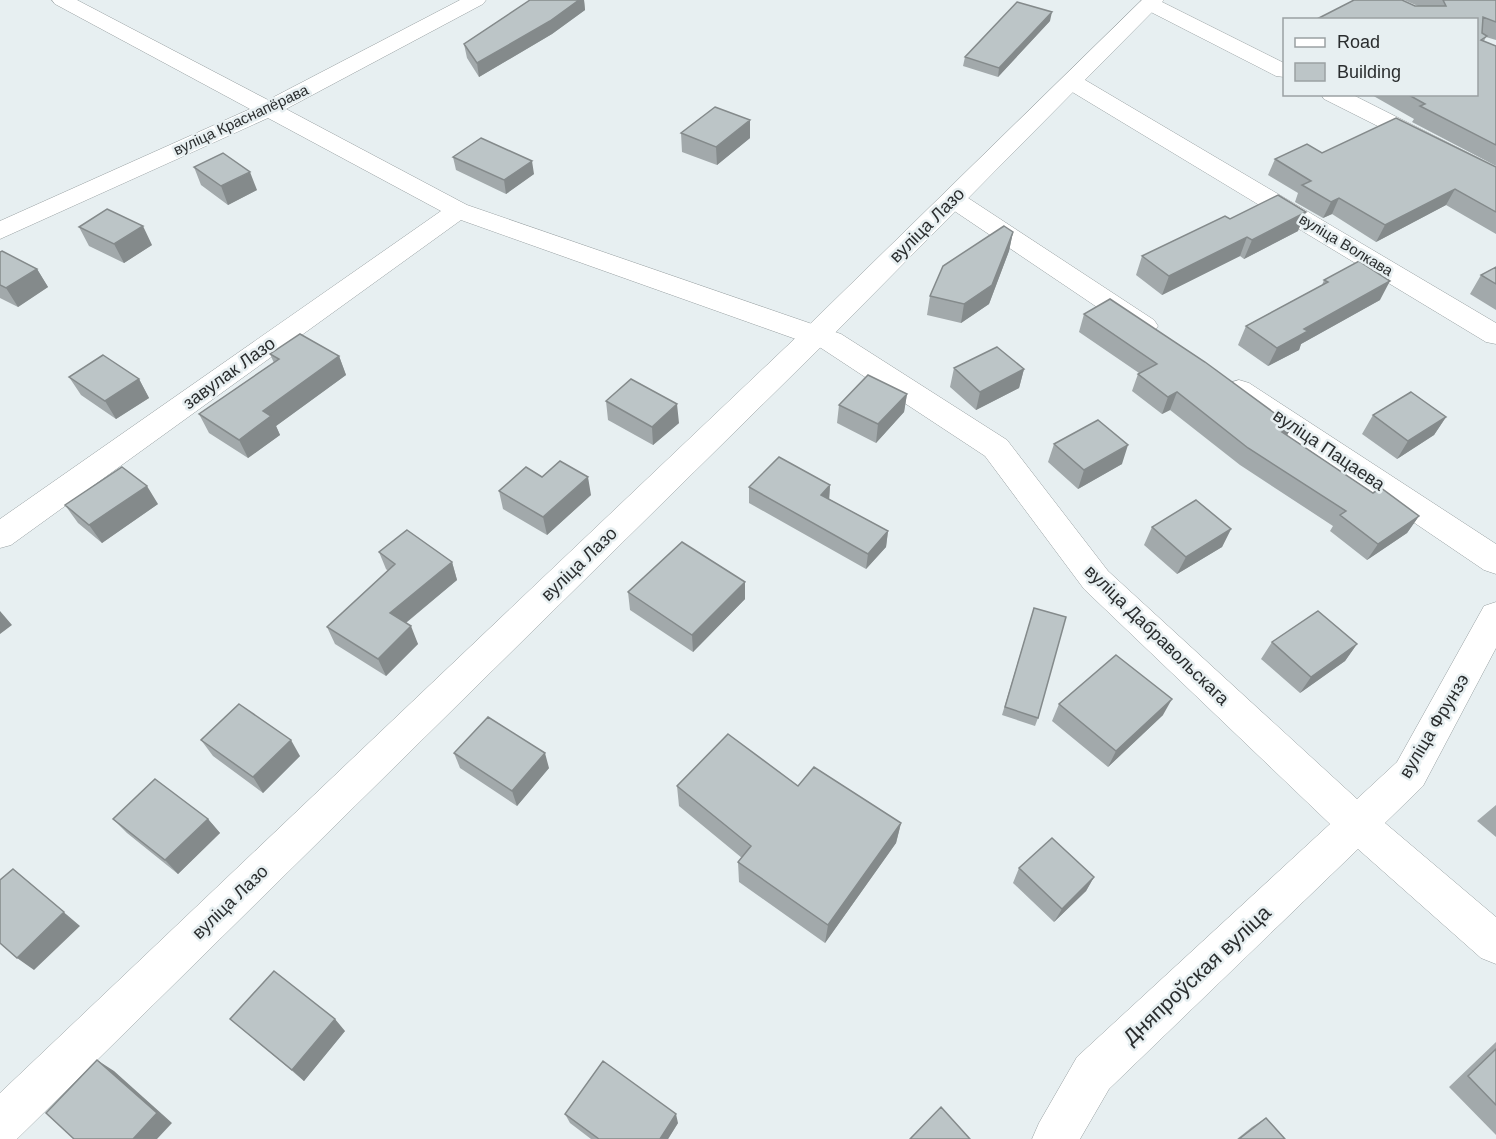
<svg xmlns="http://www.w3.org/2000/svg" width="1496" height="1139" font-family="Helvetica,sans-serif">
<rect width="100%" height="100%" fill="#e7eff1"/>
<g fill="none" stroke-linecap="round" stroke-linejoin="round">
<g stroke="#979fa1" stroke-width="1">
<path id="minor" d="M52,0H77L268,100L460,0H486L483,4L286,109L467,205L841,334L1007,440L1108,571L1357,799L1397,762L1484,606L1496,602V648L1423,786L1385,823L1496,917V964L1481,958L1358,849L1109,1089L1080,1139H1032L1039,1123L1077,1057L1330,824L1084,589L985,456L821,348L461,220L11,545L0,548V519L441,211L268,118L0,239V221L250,109L55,4Z
M1142,0H1158L1284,63V77L1276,76L1143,8L1140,4Z
M1072,75L1080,77L1496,323V344L1486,342L1064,87L1061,82L1064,77Z
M1321,94H1351L1496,167V183L1487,181L1324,99Z
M953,192L962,194L1154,320L1158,326L1154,332L1144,335L1134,332L944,204L941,199L944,194Z
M1239,380L1249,383L1496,544V574L1484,570L1229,397L1224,390L1229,383Z"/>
</g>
<g stroke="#979fa1" stroke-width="1">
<path id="major" d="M1142,0H1164L827,341L17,1139H0V1093L807,327Z"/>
</g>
<use href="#minor" fill="#fff" fill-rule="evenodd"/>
<use href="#major" fill="#fff" fill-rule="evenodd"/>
</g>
<path fill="#a2a9ab" d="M530,0H584L585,10L552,34L479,77L467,58L464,44Z
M1404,0H1496V40L1486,37L1484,41L1496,46V166L1412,122L1414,119L1370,94H1476L1415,6H1418Z
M1050,21L998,77L963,66L965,57Z
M681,133L750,138L717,165L682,152Z
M1322,153L1496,167V234L1446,205L1376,242L1332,214L1323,218L1295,202L1298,193L1268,175L1275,159Z
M453,157L534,174L506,194L456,170Z
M194,167L257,190L228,205L201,185Z
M1230,219L1298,231L1244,259L1240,256L1162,295L1136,275L1142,256Z
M79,227L152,245L124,263L89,246Z
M1013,232L1009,251L989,304L961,323L927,315L930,296Z
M0,252L37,269L48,287L18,307L0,298Z
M1496,267V310L1470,294L1481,275Z
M1324,280L1380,300L1301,344L1299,350L1268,366L1238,345L1246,326L1322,285Z
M1084,314L1292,426L1287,435L1373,493L1419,516L1407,533L1367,560L1330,531L1333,526L1240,465L1170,410L1162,414L1132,391L1138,374L1139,373L1079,332Z
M270,354L339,356L346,375L276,426L280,435L248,458L209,433L199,414L274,363Z
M954,368L1024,369L1019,388L976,410L950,387Z
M69,377L139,379L149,398L116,419L81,395Z
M907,394L904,412L876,443L837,423L839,405Z
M606,401L679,423L653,445L608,420Z
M1373,415L1446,417L1434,435L1397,459L1362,434Z
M1054,444L1122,464L1078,489L1048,462Z
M830,485L829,499L888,531L886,547L866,569L749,503V487Z
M499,491L591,495L547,535L503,509Z
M158,504L102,543L78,523L65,505Z
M1152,527L1231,529L1222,547L1177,574L1144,545Z
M379,552L452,562L457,580L406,623L418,644L386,676L335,644L327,627L388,571L386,569Z
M628,592L745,599L693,652L630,610Z
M1034,608L1038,718L1035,726L1002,715Z
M1272,642L1357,644L1345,661L1300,693L1261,659Z
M1059,704L1163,715L1108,767L1052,721Z
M201,740L300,756L263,793L213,756Z
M454,753L549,768L517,806L460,768Z
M677,786H798L901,823L896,843L825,943L739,882L738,862L742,858L679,806Z
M1496,805V837L1477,821Z
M113,819H208L220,833L178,874L127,833Z
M1019,868L1094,877L1086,891L1054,922L1013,883Z
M230,1019L345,1031L304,1081Z
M1496,1042V1135L1449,1087Z
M565,1114L678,1123L668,1139H591L570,1123Z
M1266,1118L1285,1139H1237L1252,1127Z"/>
<path fill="#848a8b" d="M579,0H584L585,10L552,34L479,77L477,63Z
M1052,12L1050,21L998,77L999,68Z
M750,120V138L717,165L716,147Z
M532,161L534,174L506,194L504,180Z
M250,172L257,190L228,205L221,186Z
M1455,189L1446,205L1376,242L1385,225Z
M1339,198L1332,214L1323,218L1331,202Z
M1306,212L1298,231L1244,259L1252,240Z
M143,226L152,245L124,263L114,244Z
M1013,232L1009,251L989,304L961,323L964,304Z
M1247,237L1240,256L1162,295L1169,276Z
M37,269L48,287L18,307L6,288Z
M1390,281L1380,300L1301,344L1299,350L1268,366L1277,348L1304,329Z
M339,356L346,375L276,426L280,435L248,458L239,440L263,411Z
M1024,369L1019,388L976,410L980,392Z
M139,379L149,398L116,419L105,401Z
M1177,392L1170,410L1162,414L1168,397Z
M907,394L904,412L876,443L878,424Z
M677,404L679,423L653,445L652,427Z
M1446,417L1434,435L1397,459L1408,441Z
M1292,426L1283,443L1282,432Z
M1128,445L1122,464L1078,489L1084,470Z
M588,477L591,495L547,535L543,517Z
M830,485L829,501L821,495Z
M147,486L158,504L102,543L89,525Z
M1419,516L1407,533L1367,560L1378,544Z
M1231,529L1222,547L1177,574L1186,557Z
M888,531L886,547L866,569L868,554Z
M452,562L457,580L397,630L390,613Z
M745,582V599L693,652L692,635Z
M0,611L12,625L0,634Z
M411,626L418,644L386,676L378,659Z
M1357,644L1345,661L1300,693L1311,677Z
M1172,699L1163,715L1108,767L1116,751Z
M291,740L300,756L263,793L253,777Z
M545,753L549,768L517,806L512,791Z
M208,819L220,833L178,874L165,860Z
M901,823L896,843L825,943L828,925Z
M13,869L80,926L34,970L17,958Z
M1094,877L1086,891L1054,922L1062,909Z
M335,1019L345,1031L304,1081L292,1070Z
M97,1060L114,1071L172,1123L157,1139H133Z
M676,1114L678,1123L668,1139H660Z"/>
<path fill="#bcc5c7" stroke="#848a8b" stroke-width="1.5" d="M530,0H579L550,21L477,63L464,44Z
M1354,0H1402L1415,6H1446L1443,0H1496V22L1483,17L1482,33L1487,36L1481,40L1496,46V145L1420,106L1425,104L1407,94H1476V20H1315Z
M1017,2L1052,12L999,68L965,57Z
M715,107L750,120L716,147L681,133Z
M1396,118L1496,167V212L1455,189L1385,225L1339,198L1331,202L1302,185L1311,181L1275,159L1307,144L1322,153Z
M481,138L532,161L504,180L453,157Z
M223,153L250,172L221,186L194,167Z
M1278,195L1306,212L1252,240L1247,237L1169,276L1142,256L1225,216L1230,219Z
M107,209L143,226L114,244L79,227Z
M1004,226L1013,232L992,285L964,304L930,296L943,266Z
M2,251L37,269L6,288L0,285V252Z
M1359,261L1390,281L1304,329L1308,331L1277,348L1246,326L1328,282L1324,280Z
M1496,267V284L1481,275Z
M1110,299L1205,362L1292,426L1282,432L1373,493L1381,488L1419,516L1378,544L1340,515L1346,511L1248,448L1177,392L1168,397L1138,374L1157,364L1084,314Z
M300,334L339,356L263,411L271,416L239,440L199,414L279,359L270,354Z
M997,347L1024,369L980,392L954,368Z
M103,355L139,379L105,401L69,377Z
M868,375L907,394L878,424L839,405Z
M631,379L677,404L652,427L606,401Z
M1411,392L1446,417L1408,441L1373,415Z
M1098,420L1128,445L1084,470L1054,444Z
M779,457L830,485L821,495L888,531L868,554L749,487Z
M560,461L588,477L543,517L499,491L526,467L542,477Z
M122,467L147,486L89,525L65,505Z
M1196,500L1231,529L1186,557L1152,527Z
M407,530L452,562L390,613L411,626L378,659L327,627L395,564L379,552Z
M682,542L745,582L692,635L628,592Z
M1034,608L1066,617L1038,718L1005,707Z
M1318,611L1357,644L1311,677L1272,642Z
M1116,655L1172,699L1116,751L1059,704Z
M239,704L291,740L253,777L201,740Z
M488,717L545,753L512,791L454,753Z
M728,734L798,786L814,767L901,823L828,925L738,862L751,846L677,786Z
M155,779L208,819L165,860L113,819Z
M1052,838L1094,877L1062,909L1019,868Z
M13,869L64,912L17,958L0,943V880Z
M274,971L335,1019L292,1070L230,1019Z
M1496,1049V1105L1468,1076Z
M97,1060L157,1113L133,1139H74L46,1113Z
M603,1061L676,1114L660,1139H599L565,1114Z
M941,1107L970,1139H910Z
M1266,1118L1285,1139H1239Z"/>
<g text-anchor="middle" stroke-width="5" stroke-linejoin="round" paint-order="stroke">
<g font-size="15" fill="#2a2d2e" stroke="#e7eff1">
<text transform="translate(241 120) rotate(-25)" y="5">вуліца Краснапёрава</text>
<text transform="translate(1346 245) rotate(31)" y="5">вуліца Волкава</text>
</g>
<g font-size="18" fill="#2a2d2e" stroke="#e7eff1">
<text transform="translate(927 225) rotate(-45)" y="6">вуліца Лазо</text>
<text transform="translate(229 373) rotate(-36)" y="6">завулак Лазо</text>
<text transform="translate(1329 450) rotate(34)" y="6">вуліца Пацаева</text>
<text transform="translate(579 564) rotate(-44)" y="6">вуліца Лазо</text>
<text transform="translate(1157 635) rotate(44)" y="6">вуліца Дабравольскага</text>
<text transform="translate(1434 726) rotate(-59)" y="6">вуліца Фрунзэ</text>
<text transform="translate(230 902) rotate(-44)" y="6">вуліца Лазо</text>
</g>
<g font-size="21" fill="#2a2d2e" stroke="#e7eff1">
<text transform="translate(1197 975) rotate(-43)" y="7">Дняпроўская вуліца</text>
</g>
</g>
<rect x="1283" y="18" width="195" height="78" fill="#e7eff1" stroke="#9ba1a3" stroke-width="1.5"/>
<rect x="1295" y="38" width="30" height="9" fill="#ffffff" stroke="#9ba1a3" stroke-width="1.5"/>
<text x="1337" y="48" font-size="18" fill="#2a2d2e">Road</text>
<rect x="1295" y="63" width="30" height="18" fill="#bcc5c7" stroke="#9ba1a3" stroke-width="1.5"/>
<text x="1337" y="78" font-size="18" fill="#2a2d2e">Building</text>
</svg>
